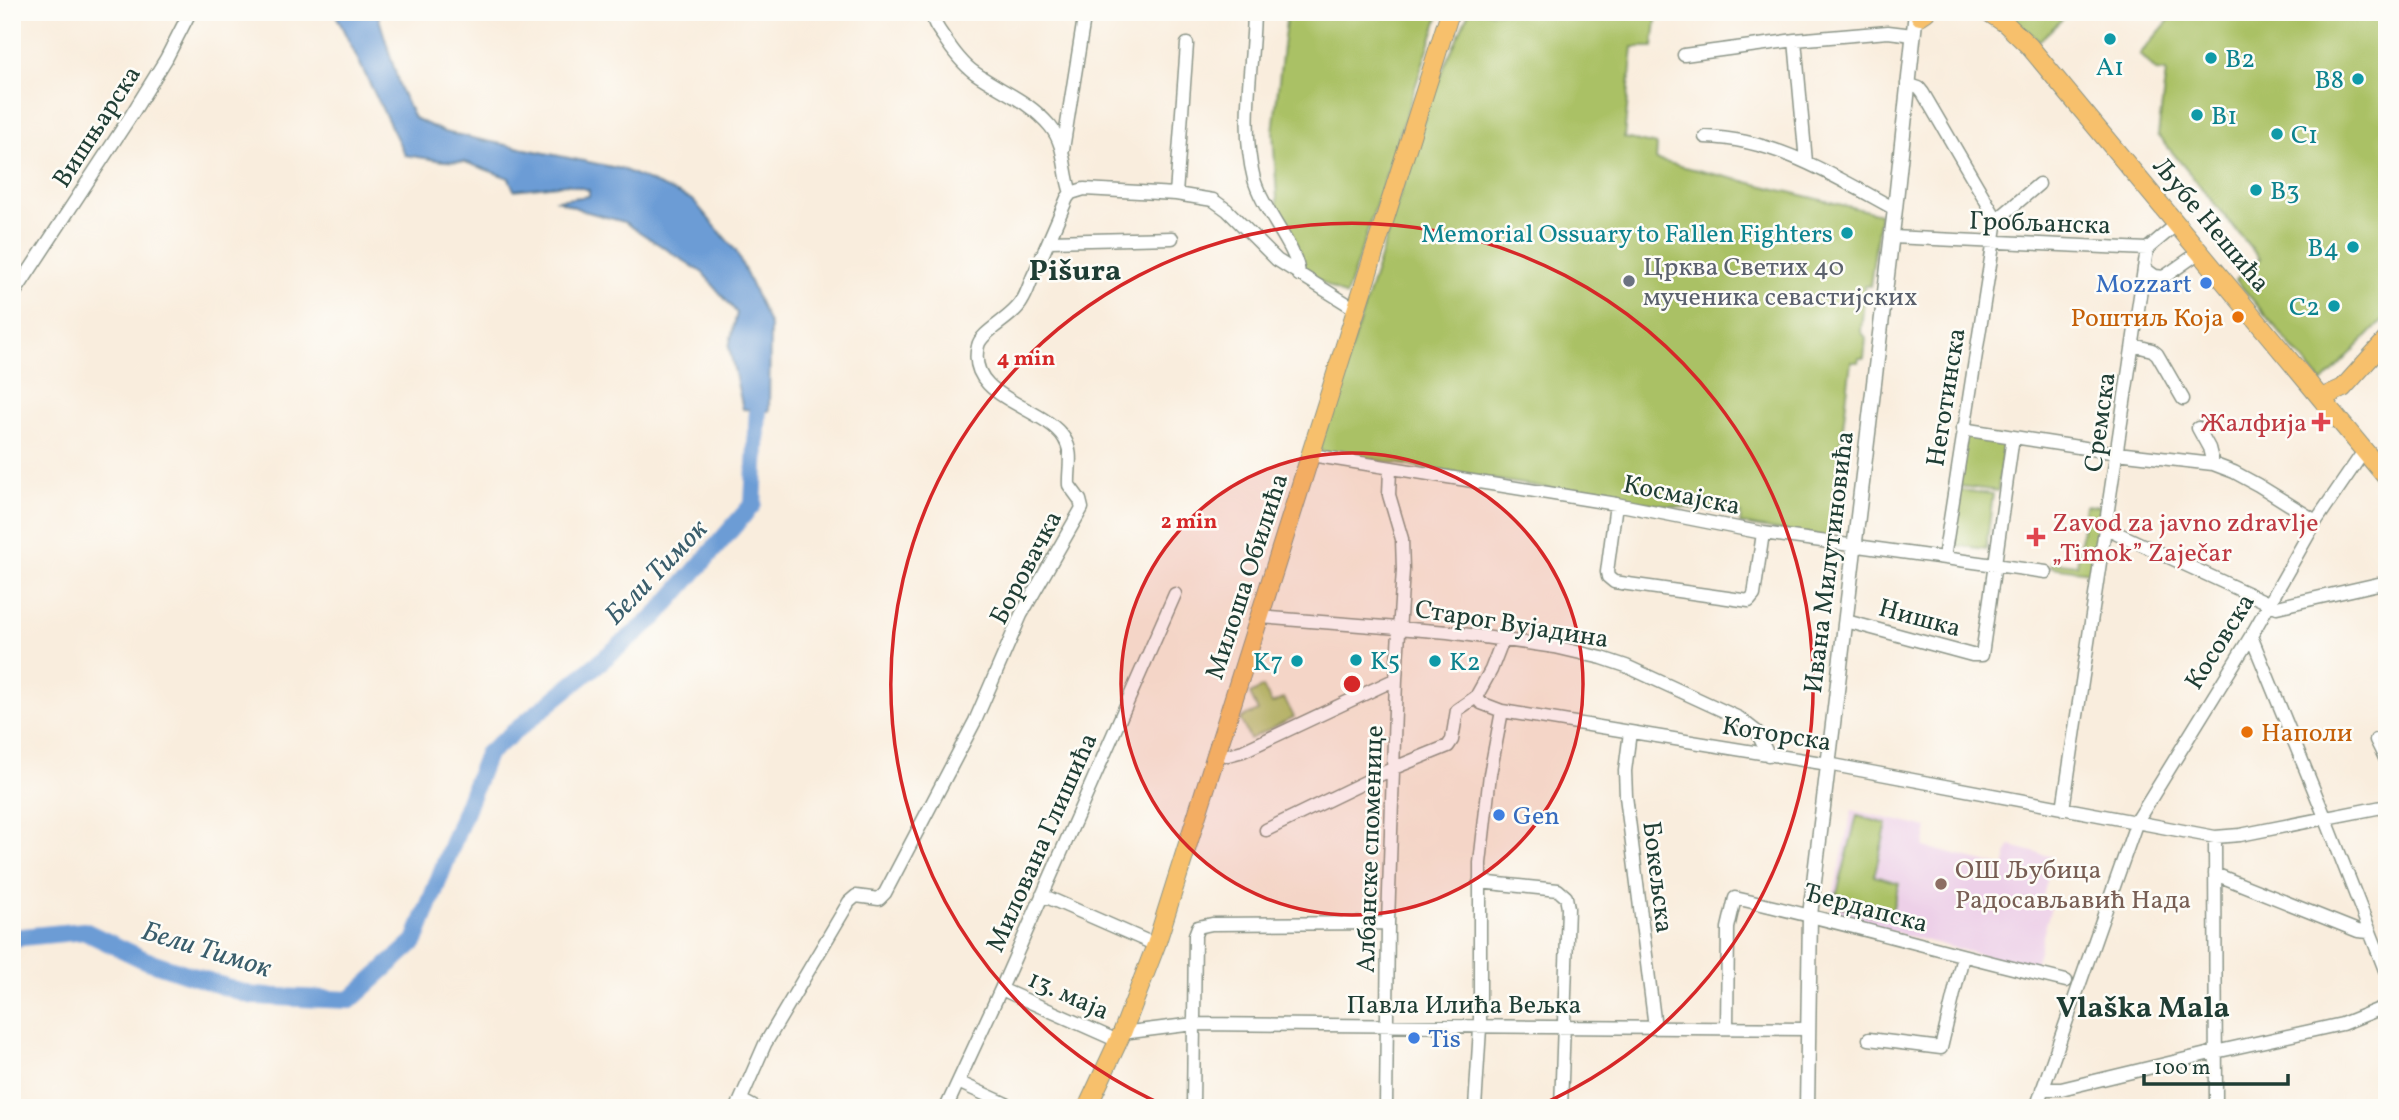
<svg xmlns="http://www.w3.org/2000/svg" width="2399" height="1120" font-family="Vollkorn,serif">
<rect width="100%" height="100%" fill="#fdfcf7"/>
<filter id="ink" filterUnits="userSpaceOnUse"><feTurbulence type="fractalNoise" baseFrequency=".0143" numOctaves="2"/><feDisplacementMap in="SourceGraphic" scale="14" xChannelSelector="R" yChannelSelector="G"/><feConvolveMatrix kernelMatrix="1 2 1 2 8 2 1 2 1" color-interpolation-filters="sRGB"/></filter>
<filter id="wash" filterUnits="userSpaceOnUse"><feTurbulence type="fractalNoise" baseFrequency=".00686" numOctaves="4" result="noise"/><feDisplacementMap in="SourceGraphic" scale="28" xChannelSelector="R" yChannelSelector="G"/><feGaussianBlur stdDeviation="1.57" result="paint"/><feColorMatrix in="noise" values="0 0 0 0 0 0 0 0 0 0 0 0 0 0 0 0 0 1.4 0 .05"/><feComposite in="paint" operator="in"/></filter>
<g filter="url(#wash)">
<rect width="100%" height="100%" fill="#f9eddd"/>
<path fill="#edd0e8" d="M1852,810L1928,828L1924,847L2004,867L2010,846L2053,857L2042,900L2052,903L2034,969L1829,915Z"/>
<path fill="#aac165" stroke="#647f4c" stroke-width="2" d="M1287,12H1440L1346,296L1305,272L1278,215L1273,132Z
M1469,12H1657L1653,47H1633L1624,138L1657,145L1656,160L1880,214L1870,286H1865L1861,331L1866,338L1864,358H1859L1858,362H1851L1829,539L1740,524L1741,514L1634,502L1323,452L1319,449L1432,94Z
M2004,12H2070L2039,41Z
M2171,12H2387V316L2322,383L2236,280L2260,259L2158,135L2166,72L2156,71L2140,54L2171,18Z
M1965,433L2004,438L1998,491L1958,486Z
M1960,490L1993,494L1986,549L1953,545Z
M2085,505L2105,507L2097,573L2051,567L2052,562L2077,565Z
M1263,687L1272,704L1284,698L1294,717L1250,739L1240,719L1258,711L1250,694Z
M1857,816L1887,824L1874,876L1899,883L1890,919L1834,905Z"/>
<path fill="#6c9cd5" stroke="#466c84" stroke-width="2" d="M377,12L401,91L414,118L444,132L622,169L693,200L736,251L770,326L769,411L743,409L729,347L737,313L703,273L624,222L584,211L557,200L589,196V190L567,184L514,190L509,178L465,162L444,161L405,155L335,13Z"/>
<g fill="none" stroke-linecap="round" stroke-linejoin="round">
<path stroke="#6c9cd5" stroke-width="18" d="M12,938L84,931L145,960L253,996L350,1000L415,941L487,754L655,617L753,504L759,389"/>
</g>
</g>
<g filter="url(#ink)">
<g fill="none" stroke-linecap="round" stroke-linejoin="round">
<g stroke="#8c9588" stroke-width="15">
<path id="minor" d="M931,12C933,22 937,28 943,36C952,50 962,64 975,73C1002,92 1028,100 1050,126C1066,145 1063,170 1071,193
M1254,12C1253,67 1240,124 1254,179C1262,210 1298,248 1299,275
M1795,40L1806,162
M1684,55L1795,40L1888,32L1913,35
M1907,84L1919,88L1923,93L1997,220L1944,558
M1705,137C1777,139 1834,176 1895,209
M1063,149L1085,12
M1176,194L1187,44
M1997,220L2039,184
M1892,237L2147,249L2178,223
M1049,241L1172,238
M2144,268L2155,276L2164,277L2201,251
M12,297L132,114L166,59L190,12
M2133,345L2152,350L2157,354L2183,399
M2198,428L2209,448L2213,464
M1962,429L2117,453L2213,464L2234,472L2258,485L2316,521
M1311,455L1616,504L1763,533L2046,572
M1616,504L1607,572L1608,577L1614,582L1749,601L1754,595L1763,533
M2106,528L2277,607L2387,582
M1260,617L1448,632L1555,647L1602,658L1626,666L1739,718L1757,732L1768,755
M1846,621L1972,655H1982L2013,437
M2251,636L2325,817L2387,975
M1503,639L1491,670L1476,697L1481,703L1502,711L1828,764L2215,837L2240,835L2387,806
M1630,732L1625,771L1626,796L1655,1027
M2376,740L2387,762
M1217,755H1228L1243,751L1396,679
M2063,809L2147,249
M1266,830L1394,768L1448,746L1452,740L1457,710L1476,697
M2215,837L2216,1108
M2215,874L2358,931L2369,932
M1479,882L1558,890L1566,897L1568,908L1561,1108
M1042,895L1156,945
M1001,989L1118,1041
M1727,1028L1728,928L1735,898C1846,923 1956,955 2066,981
M1122,1033L1194,1024L1807,1029
M1869,1039L1941,1048L1963,956
M958,1082L1015,1108
M2042,1089H2061L2215,1052L2342,1024L2387,1006
M741,1100L756,1108
M737,1108L765,1044L849,902L856,896L879,899L885,893L975,721L1021,615L1082,508L1080,500L1069,485C1068,469 1074,453 1064,438C1044,406 965,398 978,346C981,331 1012,319 1022,301C1028,292 1030,281 1035,272C1046,247 1057,222 1067,198L1071,193L1084,189L1176,194L1213,200L1227,210L1277,260L1357,310
M946,1108L1001,989L1175,594
M1193,1108L1195,935L1198,927L1212,924L1388,923
M1386,1108L1388,923L1396,679L1403,570L1402,539L1389,495L1390,469
M1475,1108L1480,1028V863L1490,774L1502,711
M2036,1108L2137,821L2251,636L2316,521L2364,451"/>
</g>
<g stroke="#8c9588" stroke-width="17">
<path id="tertiary" d="M1807,1108L1810,915L1895,209L1916,12"/>
</g>
<g stroke="#8c9588" stroke-width="20">
<path id="primary" d="M1988,12L2006,24L2029,46L2387,478
M1920,16L1926,12
M2321,398L2343,388L2387,339
M1087,1108L1122,1033L1156,945L1450,12"/>
</g>
<use href="#minor" stroke="#fff" stroke-width="12"/>
<use href="#tertiary" stroke="#fff" stroke-width="14"/>
<use href="#primary" stroke="#f7c06c" stroke-width="18"/>
</g>
</g>
<circle cx="1352" cy="684" r="231" fill="#d62828" fill-opacity=".12"/>
<g fill="none" stroke="#d62828" stroke-width="3.5">
<circle cx="1352" cy="684" r="231"/>
<path d="M1168 1107A461 461 0 1 1 1536 1107"/>
</g>
<g fill="#0f9aa8" stroke="#fdfcf7" stroke-width="2.5">
<circle cx="2110" cy="39" r="7"/>
<circle cx="2211" cy="58" r="7"/>
<circle cx="2358" cy="79" r="7"/>
<circle cx="2197" cy="115" r="7"/>
<circle cx="2277" cy="134" r="7"/>
<circle cx="2256" cy="190" r="7"/>
<circle cx="1847" cy="233" r="7"/>
<circle cx="2353" cy="247" r="7"/>
<circle cx="2334" cy="306" r="7"/>
<circle cx="1356" cy="660" r="7"/>
<circle cx="1297" cy="661" r="7"/>
<circle cx="1435" cy="661" r="7"/>
</g>
<circle fill="#6b7280" stroke="#fdfcf7" stroke-width="2.5" cx="1629" cy="281" r="7"/>
<g fill="#3f7fe0" stroke="#fdfcf7" stroke-width="2.5">
<circle cx="2206" cy="283" r="7"/>
<circle cx="1499" cy="815" r="7"/>
<circle cx="1414" cy="1038" r="7"/>
</g>
<g fill="#e8710a" stroke="#fdfcf7" stroke-width="2.5">
<circle cx="2238" cy="317" r="7"/>
<circle cx="2247" cy="732" r="7"/>
</g>
<g fill="#e0444e" stroke="#fdfcf7" stroke-width="2.5">
<path d="M2317.5 411.5h7v7h7v7h-7v7h-7v-7h-7v-7h7z"/>
<path d="M2032.5 526.5h7v7h7v7h-7v7h-7v-7h-7v-7h7z"/>
</g>
<circle fill="#8d6e63" stroke="#fdfcf7" stroke-width="2.5" cx="1941" cy="884" r="7"/>
<g text-anchor="middle" stroke-width="5" stroke-linejoin="round" paint-order="stroke">
<g font-size="26" fill="#0d838f" stroke="#fdfcf7" text-anchor="start">
<text x="2225" y="67">B2</text>
<text x="2110" y="75" text-anchor="middle">A1</text>
<text x="2344" y="88" text-anchor="end">B8</text>
<text x="2211" y="124">B1</text>
<text x="2291" y="143">C1</text>
<text x="2270" y="199">B3</text>
<text x="1833" y="242" text-anchor="end">Memorial Ossuary to Fallen Fighters</text>
<text x="2339" y="256" text-anchor="end">B4</text>
<text x="2320" y="315" text-anchor="end">C2</text>
<text x="1370" y="669">K5</text>
<text x="1283" y="670" text-anchor="end">K7</text>
<text x="1449" y="670">K2</text>
</g>
<g font-size="26" fill="#1f3d34" stroke="#fdfcf7">
<text transform="translate(96 126) rotate(-57)" y="9">Вишњарска</text>
<text transform="translate(2040 222) rotate(2)" y="9">Гробљанска</text>
<text transform="translate(2212 224) rotate(50)" y="9">Љубе Нешића</text>
<text transform="translate(1945 397) rotate(-81)" y="9">Неготинска</text>
<text transform="translate(2099 422) rotate(-82)" y="9">Сремска</text>
<text transform="translate(1682 494) rotate(11)" y="9">Космајска</text>
<text transform="translate(1828 562) rotate(-83)" y="9">Ивана Милутиновића</text>
<text transform="translate(1025 567) rotate(-62)" y="9">Боровачка</text>
<text transform="translate(1246 576) rotate(-72)" y="9">Милоша Обилића</text>
<text transform="translate(1920 617) rotate(15)" y="9">Нишка</text>
<text transform="translate(1512 623) rotate(9)" y="9">Старог Вујадина</text>
<text transform="translate(2219 641) rotate(-58)" y="9">Косовска</text>
<text transform="translate(1777 733) rotate(9)" y="9">Которска</text>
<text transform="translate(1041 842) rotate(-66)" y="9">Милована Глишића</text>
<text transform="translate(1369 849) rotate(-88)" y="9">Албанске споменице</text>
<text transform="translate(1659 877) rotate(83)" y="9">Бокељска</text>
<text transform="translate(1866 907) rotate(15)" y="9">Ђердапска</text>
<text transform="translate(1069 994) rotate(24)" y="9">13. маја</text>
<text x="1464" y="1013">Павла Илића Вељка</text>
</g>
<g font-size="26" fill="#5b616d" stroke="#fdfcf7" text-anchor="start">
<text x="1643" y="275">Црква Светих 40<tspan x="1643" dy="30">мученика севастијских</tspan></text>
</g>
<g font-size="26" fill="#366cbe" stroke="#fdfcf7" text-anchor="start">
<text x="2192" y="292" text-anchor="end">Mozzart</text>
<text x="1513" y="824">Gen</text>
<text x="1428" y="1047">Tis</text>
</g>
<g font-size="26" fill="#c56008" stroke="#fdfcf7" text-anchor="end">
<text x="2224" y="326">Роштиљ Која</text>
<text x="2261" y="741" text-anchor="start">Наполи</text>
</g>
<g font-size="26" fill="#be3a42" stroke="#fdfcf7" text-anchor="end">
<text x="2307" y="431">Жалфија</text>
<text x="2052" y="531" text-anchor="start">Zavod za javno zdravlje<tspan x="2052" dy="30">„Timok” Zaječar</tspan></text>
</g>
<g font-size="26" fill="#785e54" stroke="#fdfcf7" text-anchor="start">
<text x="1955" y="878">ОШ Љубица<tspan x="1955" dy="30">Радосављавић Нада</tspan></text>
</g>
<g font-size="28" font-style="italic" fill="#3a5e6c" stroke="#fdfcf7">
<text transform="translate(655 571) rotate(-46)" y="10">Бели Тимок</text>
<text transform="translate(207 948) rotate(17)" y="10">Бели Тимок</text>
</g>
<g font-size="30" font-weight="bold" fill="#1f3d34" stroke="#fdfcf7">
<text x="1075" y="280">Pišura</text>
<text x="2143" y="1017">Vlaška Mala</text>
</g>
</g>
<circle cx="1352" cy="684" r="10" fill="#d62828" stroke="#fdfcf7" stroke-width="3.5"/>
<g font-size="21" text-anchor="middle" font-weight="bold" fill="#d62828" stroke="#fdfcf7" stroke-width="5" stroke-linejoin="round" paint-order="stroke">
<text x="1026" y="365">4 min</text>
<text x="1189" y="528">2 min</text>
</g>
<rect width="2399" height="1120" fill="none" stroke="#fdfcf7" stroke-width="42"/>
<path d="M2144 1074v10h144v-10" fill="none" stroke="#1f3d34" stroke-width="3.5"/>
<text x="2154" y="1074" font-size="21" fill="#1f3d34" stroke="#fdfcf7" stroke-width="5" paint-order="stroke">100 m</text>
</svg>
